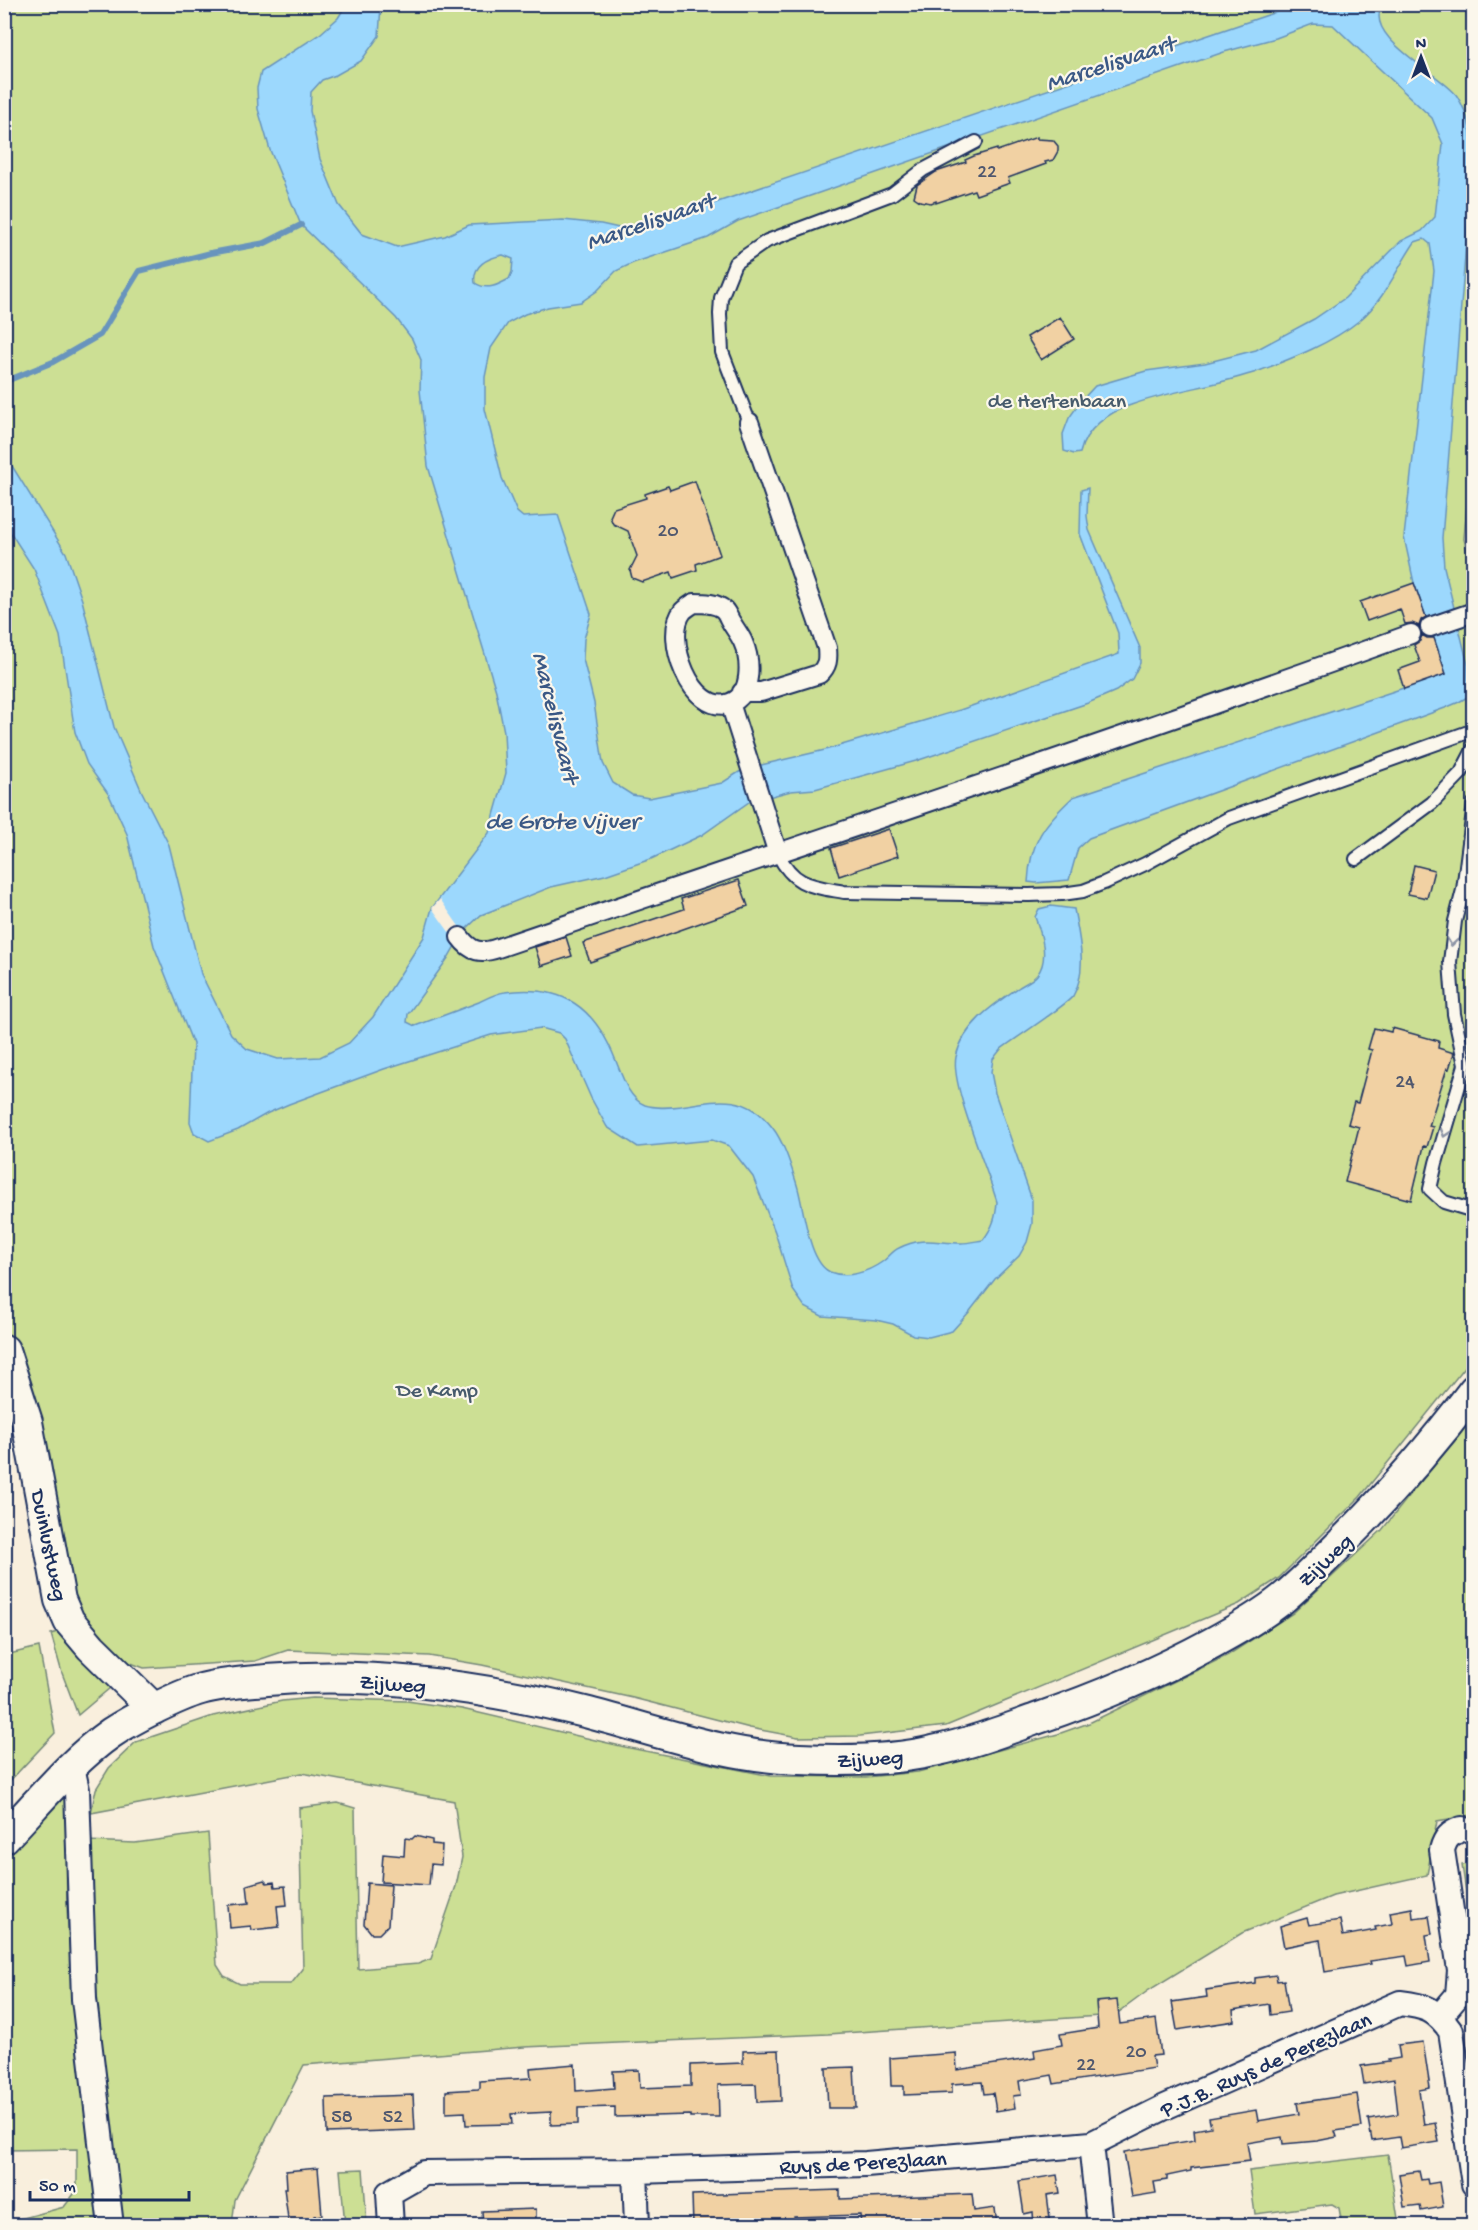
<svg xmlns="http://www.w3.org/2000/svg" width="1478" height="2230" font-family="'Gochi Hand',sans-serif">
<rect width="100%" height="100%" fill="#f9efdd"/>
<filter id="ink" filterUnits="userSpaceOnUse"><feTurbulence type="fractalNoise" baseFrequency=".0167" numOctaves="2"/><feDisplacementMap in="SourceGraphic" scale="12" xChannelSelector="R" yChannelSelector="G"/><feConvolveMatrix kernelMatrix="1 2 1 2 8 2 1 2 1" color-interpolation-filters="sRGB"/></filter>
<g filter="url(#ink)">
<path fill="#ccdf94" stroke="#748779" stroke-width="1.5" d="M4,5H1473L1474,421L1464,539L1474,582L1473,599L1468,601L1474,620L1473,1357L1360,1497L1279,1578L1239,1604L946,1726L860,1736L798,1737L750,1728L633,1698L482,1665L429,1656L288,1650L255,1661L144,1668L123,1660L71,1603L17,1363L5,1333Z
M1473,1416V1815L1437,1821L1427,1875L1333,1896L1242,1933L1149,1990L1115,2015L828,2034L524,2047L304,2065L235,2200L232,2225L5,2226V2223L64,2207L77,2190V2149L4,2150L5,1856L67,1793L72,1799C60,1885 70,1967 81,2052L92,1987L87,1841L135,1843L208,1833L217,1965L224,1976L240,1984H291L303,1969L299,1808L338,1803L355,1808L358,1969L418,1964L431,1959L456,1886L462,1857L454,1801L302,1773L91,1813L96,1789L109,1768L136,1742L213,1716L282,1701L313,1698L407,1701L462,1709L625,1747L771,1776L866,1777L918,1772L1058,1734L1089,1723L1228,1655L1293,1613L1382,1530Z
M61,1631L110,1688L78,1715L62,1673L51,1634Z
M39,1647L55,1733L5,1786V1655Z
M1473,1863H1474L1473,1939L1462,1865Z
M1388,2155L1399,2225H1342L1339,2208L1332,2204L1255,2214L1249,2171Z
M363,2169L367,2225H345L340,2170Z"/>
<path fill="#9cd8fd" stroke="#6894bd" stroke-width="1.5" fill-rule="evenodd" d="M346,5H381L379,36L361,61L336,75L322,80L311,92L310,111L320,159L339,205L362,234L397,247L445,236L469,225L563,220L601,224L619,228H633L653,224L1297,5H1383C1360,36 1443,75 1457,96C1469,115 1473,136 1473,158L1442,538L1444,567L1468,665L1469,696L1459,702L1445,708L1089,838L1078,848L1069,880L1036,883L1028,882C1030,842 1044,824 1073,797L1446,674L1414,583L1404,537L1434,271L1430,244L1424,239L1415,242C1397,268 1385,299 1360,320C1332,343 1293,358 1259,371C1217,386 1172,390 1131,405C1109,412 1085,429 1080,453L1074,454L1064,451L1063,434L1069,418L1081,401L1095,386L1146,371L1205,363L1256,350L1314,319L1345,298L1401,241L1422,231L1435,217L1443,144L1432,118L1333,25L1313,24L1276,38L1224,52L738,221L708,238L633,263L616,271L597,291L581,302L548,307L525,314L508,323L491,348L485,377V409L502,478L517,512L523,517L558,515L591,614L584,639L583,659L594,703L603,763L613,783L632,795L649,798L722,783L739,772L761,765L825,750L960,710L1119,654L1118,633L1080,534L1081,490L1088,488L1087,516L1089,530L1140,648V663L1132,679L1116,691L1088,703L916,761L815,789L791,791L749,802L702,835L651,859L605,875L551,887L481,915L463,932L448,958L408,1014L407,1022L415,1026C437,1018 458,1010 479,1002C487,998 496,993 505,992C563,984 595,1007 616,1061C622,1076 629,1099 645,1105C657,1109 670,1107 681,1106C718,1100 746,1093 772,1127C784,1142 791,1166 797,1185C804,1207 808,1262 830,1272C847,1279 868,1272 882,1262C888,1258 892,1251 899,1248C922,1236 937,1243 961,1243C968,1243 976,1241 983,1240C993,1227 996,1217 997,1202C988,1170 950,1085 956,1057C963,1025 993,1005 1018,988C1024,984 1033,980 1037,975C1050,959 1041,933 1035,917L1039,909L1051,906L1074,909C1079,937 1088,969 1073,996C1067,1005 1014,1039 1001,1049L993,1059L991,1072L995,1093L1032,1200V1224L1027,1242L1019,1256L995,1279L970,1311L952,1331L929,1337L913,1335L893,1324L876,1320L822,1316L805,1307L793,1290L775,1232L753,1177L729,1146L712,1140L638,1147L607,1127L591,1098L565,1039L559,1033L541,1028L491,1035L384,1069L289,1104L268,1113L238,1130L209,1141L194,1133L190,1122L193,1044L154,946L127,834L109,795L87,764L75,732L60,636L34,569L5,524L4,453L66,553L82,600L114,727L142,792L169,845L201,974L231,1034L247,1049L278,1059L320,1057L349,1043L373,1017L424,937L432,908L489,833L506,773L504,732L496,691L428,466L420,390L421,360L412,339L396,318L301,225L270,150L258,109L257,88L261,72L320,34L338,18ZM503,255L513,259L512,272L509,279C498,285 487,291 475,283C472,265 488,258 503,255Z"/>
<path fill="#f9efdd" d="M440,899L463,932L457,943L432,908Z"/>
<g fill="none" stroke-linecap="round" stroke-linejoin="round">
<path stroke="#6894bd" stroke-width="6" d="M4,382L53,362L100,335L139,271L211,253L265,243L301,225"/>
</g>
<path fill="#f1d1a3" stroke="#1b2f5e" stroke-width="1.5" d="M1037,137V139L1053,140L1058,146V151L1053,160L1045,162L1046,164L1008,178L1010,183L976,195L974,190L936,203V201L931,203L920,201L914,197L917,185L936,172L966,162L965,160L974,156L997,149V151Z
M1060,317L1074,339L1041,360L1027,337Z
M695,481L720,555L696,564L697,570L673,578L671,572L642,582L632,578L630,570L637,556L628,531L613,524L610,517L614,508L646,498L645,494L668,486L670,490Z
M1414,583L1426,617L1421,620L1419,626L1412,623L1405,624L1400,609L1367,621L1360,602Z
M1422,635L1427,638H1434L1446,674L1404,689L1398,670L1420,662L1414,645L1420,641Z
M889,829L898,856L839,876L831,848Z
M1414,865L1434,870L1427,898L1408,894Z
M739,880L748,906L590,962L583,943L684,909L681,899Z
M566,937L572,956L541,966L535,947Z
M1374,1028L1391,1032L1392,1028L1439,1041L1438,1048L1454,1053L1449,1069L1447,1068L1429,1126L1433,1127L1427,1147L1424,1146L1411,1200L1345,1182L1359,1127L1348,1124L1354,1102L1358,1103L1372,1050L1368,1049Z
M415,1836L432,1840V1844L442,1845L441,1865L431,1864L429,1885L381,1882L383,1854L404,1856L405,1838L412,1839Z
M264,1880L267,1883L274,1882L275,1887L285,1886L287,1905L277,1906L279,1927L252,1930L251,1926L230,1928L228,1905L249,1903L247,1885Z
M367,1883L391,1885L388,1925L379,1934H372L364,1924Z
M1412,1908L1413,1918L1429,1916L1432,1934L1426,1935L1430,1962L1408,1966L1406,1956L1370,1961L1371,1964L1325,1972L1320,1940L1284,1947L1280,1926L1307,1918L1309,1925L1340,1920L1343,1936L1376,1930L1375,1927L1392,1924L1390,1912Z
M1276,1975L1277,1981L1284,1980L1289,2012L1270,2015L1269,2004L1233,2010L1234,2021L1177,2030L1172,2002L1207,1997L1206,1990L1255,1983V1978Z
M1117,2000L1120,2024L1156,2019L1161,2055L1152,2056L1154,2068L1054,2084L1052,2075L1019,2081L1021,2095L1013,2096L1015,2108L996,2111L993,2093L984,2094L982,2082L952,2084V2093L904,2095V2086H891L890,2058L956,2053L957,2070L1035,2058L1034,2050L1062,2045L1060,2034L1098,2028L1096,2002Z
M1423,2042L1430,2088L1419,2090L1424,2125L1435,2123L1439,2142L1401,2148L1399,2137L1372,2141L1368,2119L1398,2114L1394,2079L1364,2084L1361,2066L1389,2062L1388,2060L1400,2058L1398,2045Z
M779,2050L781,2101L757,2102L756,2084L718,2085L719,2117H690V2115L615,2117V2107L578,2108V2124L551,2125V2112L511,2114L512,2124L466,2125L465,2112L446,2113V2091L478,2089L480,2088V2081L531,2078L530,2068L575,2064L576,2091L614,2088L613,2071L639,2070L640,2088L691,2086V2065L743,2063V2051Z
M854,2067L856,2108H828L826,2068Z
M1357,2094L1362,2127L1335,2131L1337,2137L1317,2141L1283,2144L1282,2137L1247,2143L1250,2161L1191,2168V2171L1167,2176V2180L1154,2182L1156,2193L1132,2197L1124,2152L1195,2140L1194,2130L1211,2127L1209,2118L1256,2110L1258,2121L1299,2114L1297,2103Z
M413,2095L415,2130L327,2133L326,2098Z
M318,2168L322,2215L314,2216L315,2226H289L284,2188H287L286,2171Z
M1419,2171L1421,2180L1427,2179L1428,2184L1439,2182L1443,2207L1421,2211L1420,2205L1404,2207L1399,2174Z
M1057,2175L1060,2193L1047,2195L1051,2226H1034L1033,2212L1024,2214L1019,2181Z
M840,2190V2199L972,2194L974,2211L995,2208L997,2226H944V2220H931L932,2226H861L860,2215L794,2217V2226H693L692,2195Z
M536,2209V2226H483L482,2211Z"/>
<g fill="none" stroke-linecap="round" stroke-linejoin="round">
<g stroke="#1b2f5e" stroke-width="16">
<path id="service" d="M749,422L722,352L720,314L721,298L735,263L767,241L892,194L923,170L976,142
M1474,803L1463,890L1455,921L1450,962L1454,1014L1465,1065L1436,1163L1430,1189L1444,1202L1474,1211
M778,854C794,886 811,886 844,892L1029,895L1062,894L1083,891L1104,883L1145,864L1229,818L1474,730
M1356,859L1432,803L1461,773L1474,748"/>
</g>
<g stroke="#1b2f5e" stroke-width="22">
<path id="pedestrian" d="M694,603C704,603 717,603 724,610C727,613 729,619 731,622C735,629 740,635 743,642C751,660 753,695 730,703C692,717 662,636 683,611C686,608 691,605 694,603Z
M1430,627L1474,612
M742,692H761L819,674C828,666 828,659 827,648L749,422
M730,703L778,854
M460,937C471,952 481,954 498,948C802,844 1108,744 1411,634"/>
</g>
<g stroke="#1b2f5e" stroke-width="28">
<path id="minor" d="M72,1767L77,1790L84,1999L111,2226
M1441,2015L1458,1995L1460,1970L1442,1850C1445,1838 1450,1833 1462,1829
M1091,2144L1100,2226
M635,2171L637,2226
M391,2226L389,2193L424,2173L635,2171L866,2164L1091,2144L1165,2107L1400,2003C1425,2006 1436,2009 1451,2031L1474,2184"/>
</g>
<g stroke="#1b2f5e" stroke-width="34">
<path id="tertiary" d="M4,1350L27,1422L60,1600L69,1621L91,1647L154,1709
M4,1838C38,1803 71,1761 111,1733C132,1719 177,1696 201,1689C222,1683 246,1682 267,1680C374,1671 485,1687 589,1713C658,1731 728,1757 800,1759C843,1761 891,1761 933,1751C968,1744 1003,1731 1036,1719C1097,1698 1155,1674 1212,1643C1236,1630 1261,1616 1282,1599C1304,1581 1323,1561 1343,1541C1390,1494 1434,1443 1474,1390"/>
</g>
<use href="#service" stroke="#fbf7ec" stroke-width="12"/>
<use href="#pedestrian" stroke="#fbf7ec" stroke-width="18"/>
<use href="#minor" stroke="#fbf7ec" stroke-width="24"/>
<use href="#tertiary" stroke="#fbf7ec" stroke-width="30"/>
</g>
<defs><path id="oneway-chevron" d="M-2-3.5L2.5 0L-2 3.5" fill="none" stroke-width="1.6" stroke-linecap="round" stroke-linejoin="round" transform="scale(1.5)"/></defs>
<g stroke="#8b93a5">
<use href="#oneway-chevron" transform="translate(1452 942) rotate(98)"/>
<use href="#oneway-chevron" transform="translate(1445 1133) rotate(107)"/>
</g>
</g>
<g text-anchor="middle" stroke-width="4.5" stroke-linejoin="round" paint-order="stroke">
<g font-size="20" fill="#50586f">
<text x="987" y="177">22</text>
<text x="668" y="536">20</text>
<text x="1405" y="1087">24</text>
<text x="1136" y="2057">20</text>
<text x="1086" y="2070">22</text>
<text x="342" y="2122">58</text>
<text x="393" y="2122">52</text>
</g>
<g font-size="22" fill="#475b6c" stroke="#fbf7ec">
<text x="1057" y="407">de Hertenbaan</text>
<text x="437" y="1396">De Kamp</text>
</g>
<g font-size="22" fill="#1b2f5e" stroke="#fbf7ec">
<text transform="translate(51 1545) rotate(78)" y="8">Duinlustweg</text>
<text transform="translate(1324 1559) rotate(-44)" y="8">Zijweg</text>
<text transform="translate(393 1682) rotate(4)" y="8">Zijweg</text>
<text transform="translate(870 1757) rotate(-4)" y="8">Zijweg</text>
<text transform="translate(1265 2063) rotate(-24)" y="8">P.J.B. Ruys de Perezlaan</text>
<text transform="translate(863 2161) rotate(-3)" y="8">Ruys de Perezlaan</text>
</g>
<g font-size="24" font-style="italic" fill="#3b5986" stroke="#fbf7ec">
<text transform="translate(1110 62) rotate(-18)" y="8">Marcelisvaart</text>
<text transform="translate(650 220) rotate(-19)" y="8">Marcelisvaart</text>
<text transform="translate(557 717) rotate(76)" y="8">Marcelisvaart</text>
<text x="562" y="828">de Grote Vijver</text>
</g>
</g>
<rect width="1478" height="2230" fill="none" stroke="#fbf7ec" stroke-width="24"/>
<rect x="12" y="12" width="1454" height="2206" fill="none" stroke="#1b2f5e" stroke-width="2" filter="url(#ink)"/>
<g transform="translate(1421 57)" stroke="#fbf7ec" stroke-width="4.5" paint-order="stroke">
<path d="M0-4.5L10 22L0 15L-10 22Z" fill="#1b2f5e"/>
<text y="-9" font-size="16" font-weight="bold" text-anchor="middle" fill="#1b2f5e">N</text>
</g>
<path d="M30 2191v9h159v-9" fill="none" stroke="#1b2f5e" stroke-width="3"/>
<text x="39" y="2191" font-size="18" fill="#1b2f5e" stroke="#fbf7ec" stroke-width="4.5" paint-order="stroke">50 m</text>
</svg>
